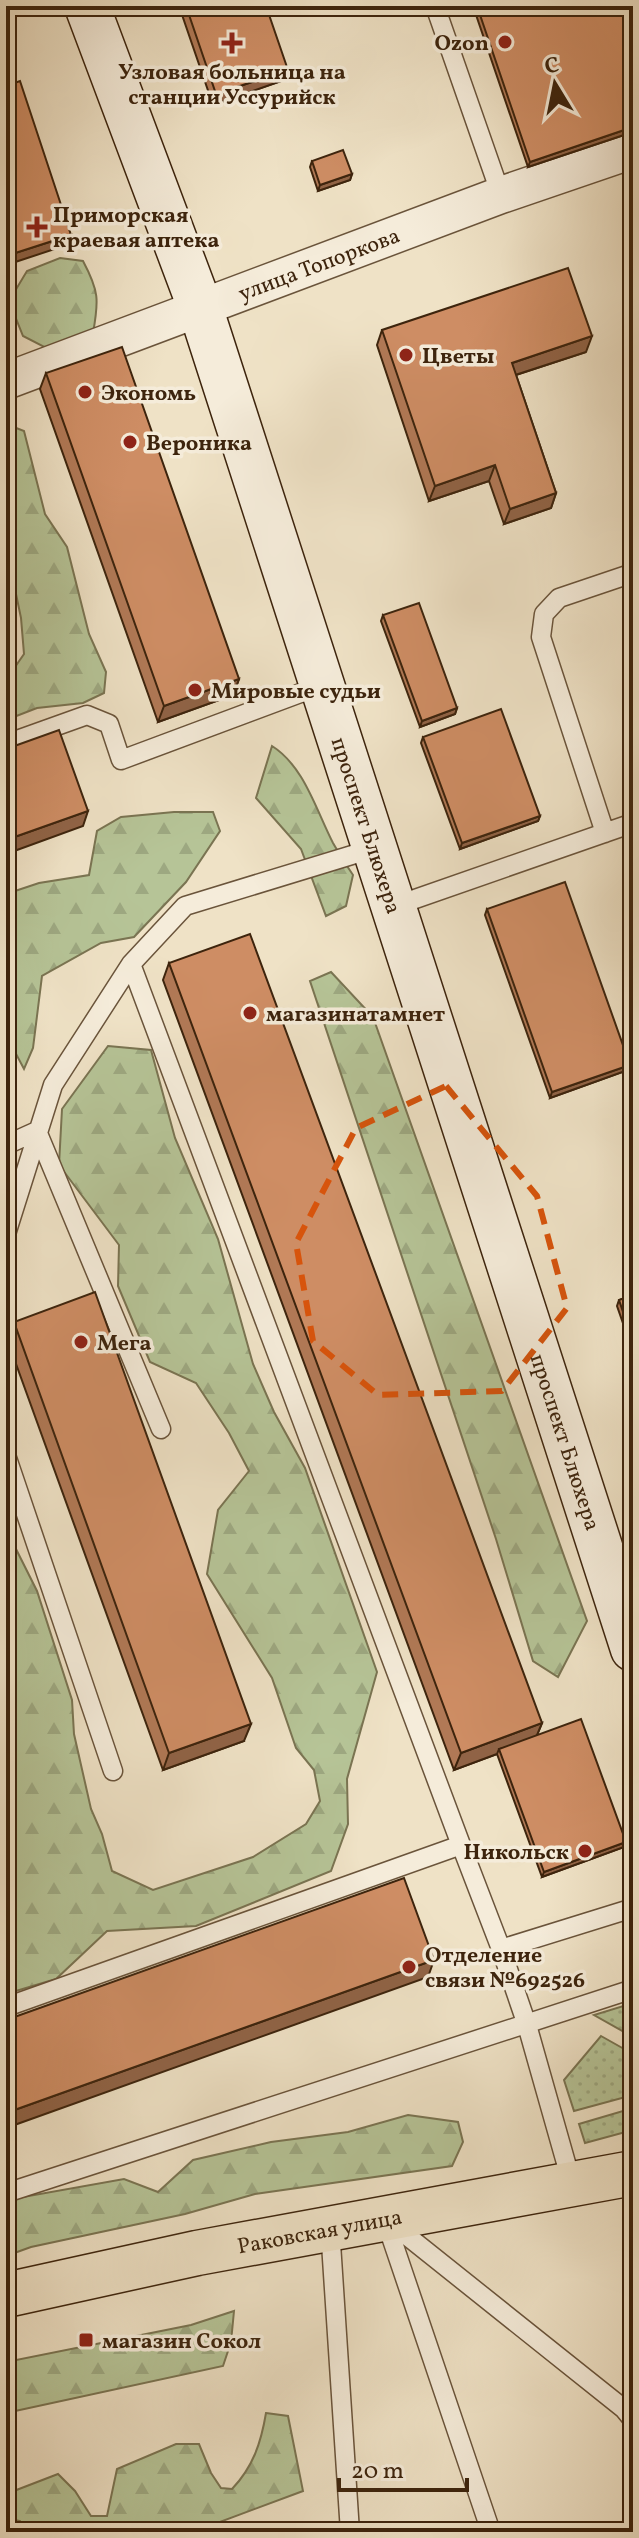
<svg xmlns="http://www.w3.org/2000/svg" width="639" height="2538" font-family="Vollkorn,serif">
<defs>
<pattern id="grass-dots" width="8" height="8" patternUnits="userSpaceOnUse" patternTransform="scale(2)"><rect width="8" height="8" fill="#b6c497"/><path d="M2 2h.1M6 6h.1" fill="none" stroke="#9da881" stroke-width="1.8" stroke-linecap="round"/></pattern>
<pattern id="forest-firs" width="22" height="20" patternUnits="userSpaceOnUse" patternTransform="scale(2)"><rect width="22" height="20" fill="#b6c497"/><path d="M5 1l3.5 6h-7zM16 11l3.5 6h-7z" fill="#9da881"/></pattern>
</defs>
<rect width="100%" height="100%" fill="#efe2c6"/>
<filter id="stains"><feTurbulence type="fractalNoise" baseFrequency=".0025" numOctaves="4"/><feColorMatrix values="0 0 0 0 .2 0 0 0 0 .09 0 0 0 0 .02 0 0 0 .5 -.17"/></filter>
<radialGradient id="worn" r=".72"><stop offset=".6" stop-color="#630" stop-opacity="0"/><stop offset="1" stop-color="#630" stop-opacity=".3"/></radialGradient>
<path fill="url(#grass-dots)" stroke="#7a7452" stroke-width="2" d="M633,2003V2037L594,2015Z
M601,2036L633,2054V2095L574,2111L564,2080Z
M633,2108V2130L585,2143L579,2124Z"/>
<path fill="url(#forest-firs)" stroke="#7a7452" stroke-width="2" d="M60,258L83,261C99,291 99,300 93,333L52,351L23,336L9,301L27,271Z
M6,424L24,431L45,514L67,547L89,634L106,672L104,693L83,703L37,708L6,720V680L24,654L21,618L11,570L6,566Z
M272,746C304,766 316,810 333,843C339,854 346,865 353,875L346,906L326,916L301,849L256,798Z
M174,812H213L220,831L186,882L134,937L101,943L42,976L33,1048L24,1069L6,1035V894L39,883L89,875L97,831L121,817Z
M331,972L373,1017L587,1621L558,1677L533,1661L496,1539L310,981Z
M108,1046L151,1050L175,1138L218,1239L253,1364L274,1412L305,1468L377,1672L347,1779L348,1824L331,1871L196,1926L107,1931L56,1979L6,1994V1529L37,1591L72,1700L74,1734L91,1809L102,1834L112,1871L153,1890L253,1857L306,1824L320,1801L314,1770L296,1748L272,1678L207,1574L218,1510L249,1471L229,1433L196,1383L150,1362L118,1286L119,1245L59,1165L62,1109Z
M408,2115L458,2122L463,2142L452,2166L255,2194L185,2214L31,2247L6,2256V2200L124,2179L158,2192L193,2160L271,2142L348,2132Z
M234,2311L231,2342L223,2366L6,2413V2362L191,2325Z
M266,2413L288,2416L303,2491L193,2532H22L20,2521L6,2518V2494L58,2474L75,2491L91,2516H107L117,2469L176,2444H199L211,2473L221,2488L232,2489C253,2467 261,2443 266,2413Z"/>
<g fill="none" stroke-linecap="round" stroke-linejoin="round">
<g stroke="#6a543b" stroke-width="21">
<path id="lane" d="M435,6L501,195
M6,744L87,715L109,724L121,760L322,685
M605,833L541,637L544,614L559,598L633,573
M395,906L633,823
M131,964L461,1845
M6,1145L37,1131L161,1429
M6,1234L53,1085L131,964L185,906L375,848
M6,1455L113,1771
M501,1949L633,1908
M6,2007L461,1845L501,1949L527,2025L572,2184
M6,2193L633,1989
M385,2219L491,2532
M391,2223L624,2409L633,2420
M330,2228L350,2532"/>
</g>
<g stroke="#6a543b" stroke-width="39">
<g id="street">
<path id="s1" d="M6,381L501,195L633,150"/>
</g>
</g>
<g stroke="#3d240d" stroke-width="47">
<g id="secondary">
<path id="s2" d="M87,6L200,307L633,1649"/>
</g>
</g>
<g stroke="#3d240d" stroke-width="47">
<g id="primary">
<path id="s3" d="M6,2295L197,2253L633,2173"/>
</g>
</g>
<use href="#lane" stroke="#f5ecda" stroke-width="18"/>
<use href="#street" stroke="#f5ecda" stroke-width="36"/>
<use href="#secondary" stroke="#f5ecda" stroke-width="44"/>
<use href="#primary" stroke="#efe2c6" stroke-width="44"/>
</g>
<path fill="#b17956" stroke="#3d240d" stroke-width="2" d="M179,6H266L284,80L213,105Z
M473,6H633V132L528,167Z
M312,161L352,174L350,180L318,191L310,167Z
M382,330L586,352L516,375L556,493L551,508L504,524L489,481L429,501L377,345Z
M46,373L239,679L233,695L158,722L40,389Z
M383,615L457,708L455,714L420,727L381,621Z
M423,737L540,816L538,821L460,849L421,743Z
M487,909L630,1065L628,1070L550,1098L485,915Z
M169,963L542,1723L537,1735L626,1842L624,1847L542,1877L497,1754L454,1770L163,980Z
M633,1295V1352L617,1306L619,1300Z
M14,1322L244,1741L163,1770L7,1339Z"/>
<path fill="#906346" stroke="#3d240d" stroke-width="2" d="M288,70L284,80L213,105L216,94Z
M633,127V132L528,167L530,162Z
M352,174L350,180L318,191L320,185Z
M71,235L67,245L6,265V256Z
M592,336L586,352L506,378L512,363Z
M495,465L489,481L429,501L435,486Z
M556,493L551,508L504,524L510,509Z
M239,679L233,695L158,722L164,706Z
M457,708L455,714L420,727L422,721Z
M88,811L83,826L6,854V840Z
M540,816L538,821L460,849L462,843Z
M15,1057L13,1063L6,1066V1061Z
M630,1065L628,1070L550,1098L552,1092Z
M542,1723L535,1740L499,1749L497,1754L454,1770L461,1753Z
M251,1724L244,1741L163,1770L169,1753Z
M626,1842L624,1847L542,1877L544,1872Z
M434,1960L428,1977L6,2128V2113Z"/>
<path fill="#ce8d64" stroke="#3d240d" stroke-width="2" d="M186,6H266L288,70L216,94Z
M477,6H633V127L530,162Z
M20,81L71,235L6,256V86Z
M343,150L352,174L320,185L312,161Z
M568,268L592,336L512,363L556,493L510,509L495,465L435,486L382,330Z
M122,347L239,679L164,706L46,373Z
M419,603L457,708L422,721L383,615Z
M501,709L540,816L462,843L423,737Z
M59,730L88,811L6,840V749Z
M565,882L630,1065L552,1092L487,909Z
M250,934L542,1723L461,1753L169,963Z
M6,1040L15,1057L6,1061Z
M95,1292L251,1724L169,1753L14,1322Z
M633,1295V1341L619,1300Z
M581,1719L626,1842L544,1872L499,1749Z
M404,1878L434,1960L6,2113V2020Z"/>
<path fill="none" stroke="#d7540c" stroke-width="6" stroke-dasharray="16 10" stroke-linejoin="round" d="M446,1086L537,1196L567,1308L502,1391L378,1395L313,1341L296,1243L356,1128Z"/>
<g fill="#8f2418" stroke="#f5ecda" stroke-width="3">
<circle cx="505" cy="42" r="8"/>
<path d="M228 31h8v8h8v8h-8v8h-8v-8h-8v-8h8z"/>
<path d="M33 215h8v8h8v8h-8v8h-8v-8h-8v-8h8z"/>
<circle cx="406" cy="355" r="8"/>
<circle cx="85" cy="392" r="8"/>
<circle cx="130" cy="442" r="8"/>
<circle cx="195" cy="690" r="8"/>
<circle cx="250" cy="1013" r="8"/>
<circle cx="81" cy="1342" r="8"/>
<circle cx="585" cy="1851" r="8"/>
<circle cx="409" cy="1967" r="8"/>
<rect x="78" y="2332" width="16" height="16" rx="4"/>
</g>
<g text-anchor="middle" stroke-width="7" stroke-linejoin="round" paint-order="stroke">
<g font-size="22" font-weight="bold" fill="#3d240d" stroke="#f5ecda" text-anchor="start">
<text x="489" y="50" text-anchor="end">Ozon</text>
<text x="232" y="79" text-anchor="middle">Узловая больница на<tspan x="232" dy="25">станции Уссурийск</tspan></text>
<text x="53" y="222">Приморская<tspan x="53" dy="25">краевая аптека</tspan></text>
<text x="422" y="363">Цветы</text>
<text x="101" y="400">Экономь</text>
<text x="146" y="450">Вероника</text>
<text x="211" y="698">Мировые судьи</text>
<text x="266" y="1021">магазинатамнет</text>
<text x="97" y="1350">Мега</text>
<text x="569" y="1859" text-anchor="end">Никольск</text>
<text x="425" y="1962">Отделение<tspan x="425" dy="25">связи №692526</tspan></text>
<text x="102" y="2348">магазин Сокол</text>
</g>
<g font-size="22" fill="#3d240d" stroke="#f5ecda">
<text dy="8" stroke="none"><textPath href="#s1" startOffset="334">улица Топоркова</textPath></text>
<text dy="8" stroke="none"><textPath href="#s2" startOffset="866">проспект Блюхера</textPath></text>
<text dy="8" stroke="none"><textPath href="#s2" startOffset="1514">проспект Блюхера</textPath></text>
<text dy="8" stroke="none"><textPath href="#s3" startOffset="320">Раковская улица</textPath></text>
</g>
</g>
<rect width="639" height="2538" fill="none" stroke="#efe2c6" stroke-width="32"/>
<rect x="8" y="8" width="623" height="2522" fill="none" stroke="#3d240d" stroke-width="4"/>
<rect x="16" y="16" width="607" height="2506" fill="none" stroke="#3d240d" stroke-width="2"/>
<g transform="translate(555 84) rotate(350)" stroke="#f5ecda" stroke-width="6" paint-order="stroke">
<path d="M0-6L14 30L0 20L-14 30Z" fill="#3d240d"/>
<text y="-12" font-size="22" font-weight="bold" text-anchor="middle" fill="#3d240d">С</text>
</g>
<path d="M339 2478v12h128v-12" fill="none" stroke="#3d240d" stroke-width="4"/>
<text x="351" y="2478" font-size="24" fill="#3d240d" stroke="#f5ecda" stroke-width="6" paint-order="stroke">20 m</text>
<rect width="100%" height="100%" filter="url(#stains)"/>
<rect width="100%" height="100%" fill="url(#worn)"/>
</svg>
